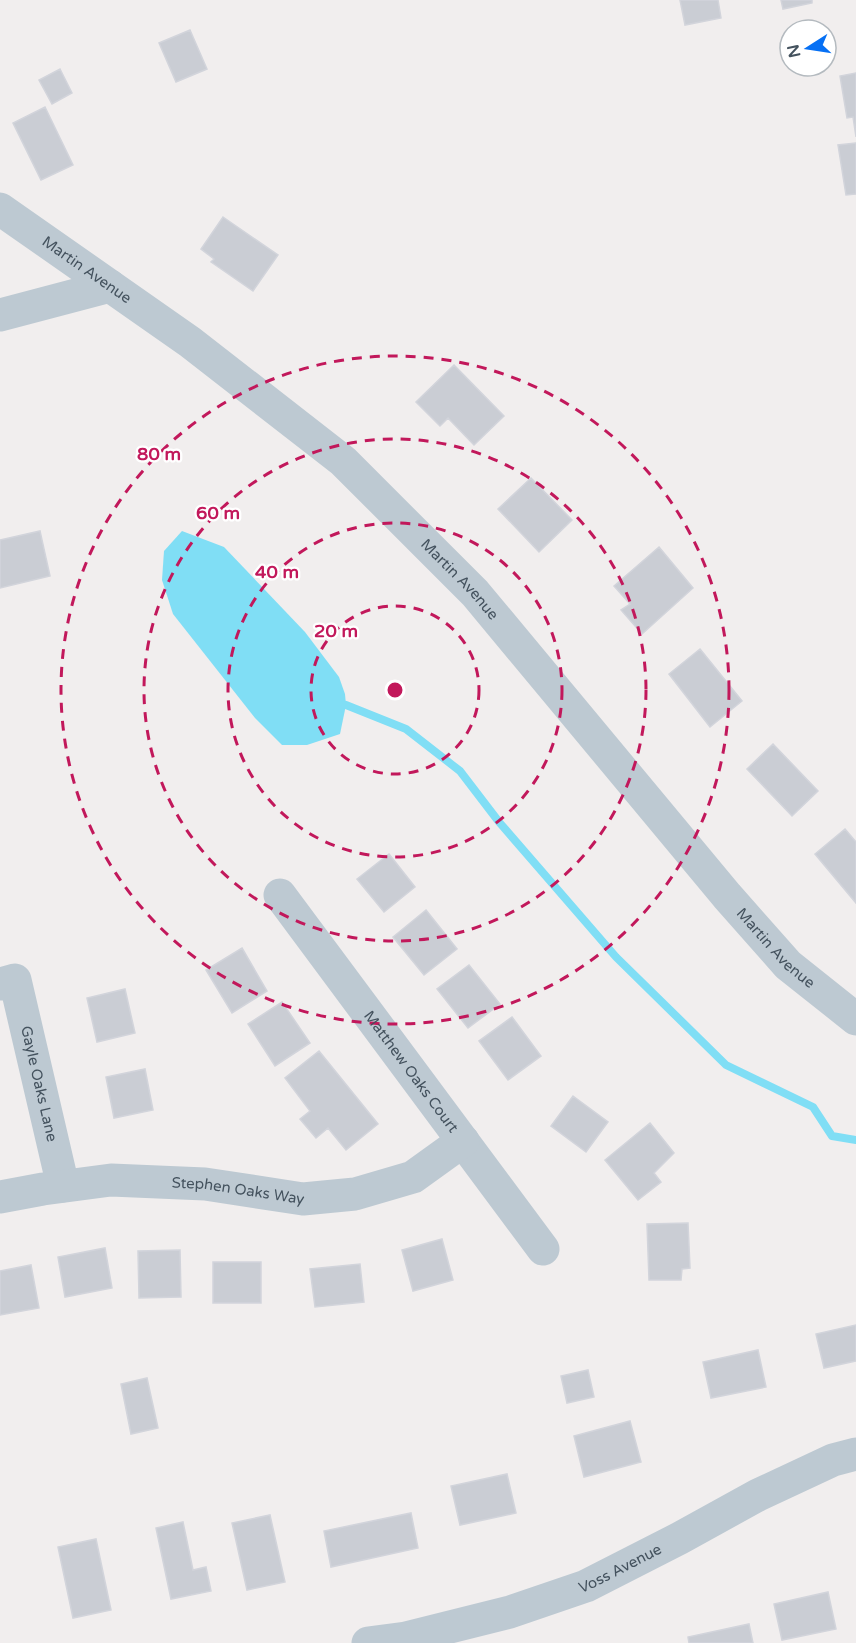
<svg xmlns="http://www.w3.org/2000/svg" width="856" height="1643" font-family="'Varela Round',sans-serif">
<rect width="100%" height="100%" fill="#f1eeee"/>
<path fill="#80def5" d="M182,531L224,547L305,632L339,677L345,694L346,705L340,734L307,745H282L255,718L173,614L162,580L164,551Z"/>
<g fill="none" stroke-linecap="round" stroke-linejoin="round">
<path stroke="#80def5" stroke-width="8" d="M346,705L406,729L460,771L499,822L616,957L726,1065L813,1107L832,1136L856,1140"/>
</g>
<path fill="#cacdd4" stroke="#d2d4db" stroke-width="1.5" d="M680,0H718L721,18L685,25Z
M781,0H812V3L783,9Z
M190,30L207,69L176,82L159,43Z
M60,69L72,93L52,104L39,80Z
M856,73V137L853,117L847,118L840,76Z
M45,107L73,165L41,180L13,123Z
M856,143V194L846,195L838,145Z
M223,217L278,255L253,291L211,262L214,259L201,249Z
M454,365L504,416L474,445L448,418L440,426L416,402Z
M531,478L572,520L539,552L498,509Z
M40,531L50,576L0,588V540Z
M659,547L693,588L642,634L621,610L630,604L614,586Z
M700,649L742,701L710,727L669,674Z
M773,744L818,791L792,816L747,769Z
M845,829L856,842V903L815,854Z
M389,854L415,887L384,912L357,879Z
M426,910L457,949L424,975L393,937Z
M242,948L267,991L232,1013L206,970Z
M469,965L500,1004L468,1028L437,989Z
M125,989L135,1033L97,1042L87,998Z
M282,1002L310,1043L275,1066L248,1024Z
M512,1017L541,1056L508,1080L479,1041Z
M319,1051L378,1124L346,1150L328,1128L316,1138L300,1119L310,1111L285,1078Z
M145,1069L153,1110L114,1118L106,1077Z
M573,1096L608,1122L586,1152L551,1126Z
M650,1123L674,1153L654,1173L661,1182L638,1200L605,1160Z
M688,1223L690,1268L682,1269L681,1280H649L647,1224Z
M442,1239L453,1280L413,1291L402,1250Z
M105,1248L112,1288L65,1297L58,1257Z
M180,1250L181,1297L139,1298L138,1251Z
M213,1262H261V1303H213Z
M360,1264L364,1302L315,1307L310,1269Z
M31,1265L39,1308L0,1315V1271Z
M856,1325V1361L824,1368L816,1334Z
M758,1350L766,1387L711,1398L703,1362Z
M588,1370L594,1397L567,1403L561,1376Z
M147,1378L158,1428L131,1434L121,1384Z
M630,1421L641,1462L584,1477L574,1436Z
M507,1474L516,1513L460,1525L451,1486Z
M411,1513L418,1548L331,1567L324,1531Z
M270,1515L285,1582L247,1590L232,1523Z
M183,1522L193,1570L206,1567L211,1591L171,1599L156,1528Z
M96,1539L111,1610L73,1618L58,1547Z
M828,1592L836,1629L782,1640L774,1604Z
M749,1624L753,1643H689L688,1637Z"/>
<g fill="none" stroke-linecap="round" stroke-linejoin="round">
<g stroke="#bdc9d2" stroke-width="33">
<path id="s1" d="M0,209L190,342L343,461L475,593L727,896L788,965L856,1019"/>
<path d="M0,315L110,286"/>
<path id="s2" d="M280,895L543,1249"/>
<path id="s3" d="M0,984L15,980L63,1186"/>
<path id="s4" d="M0,1197L43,1189L111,1180L205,1184L303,1199L355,1194L413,1177L463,1141"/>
<path id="s5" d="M368,1643L406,1638L510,1612L586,1586L680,1538L758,1495L833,1460L856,1454"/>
</g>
</g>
<g fill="none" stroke="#c2185b" stroke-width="3" stroke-dasharray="10 8">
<circle cx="395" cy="690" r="84"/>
<circle cx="395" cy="690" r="167"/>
<circle cx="395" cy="690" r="251"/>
<circle cx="395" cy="690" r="334"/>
</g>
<g text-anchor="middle" stroke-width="4.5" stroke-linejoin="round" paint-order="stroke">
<g font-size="15" fill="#44525e" stroke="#fff">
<text dy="5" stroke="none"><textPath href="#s1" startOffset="106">Martin Avenue</textPath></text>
<text dy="5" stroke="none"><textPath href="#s1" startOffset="592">Martin Avenue</textPath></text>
<text dy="5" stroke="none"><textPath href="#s1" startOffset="1078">Martin Avenue</textPath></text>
<text dy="5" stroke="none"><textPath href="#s2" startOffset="220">Matthew Oaks Court</textPath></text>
<text dy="5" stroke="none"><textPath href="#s3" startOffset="122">Gayle Oaks Lane</textPath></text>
<text dy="5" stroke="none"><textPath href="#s4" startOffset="240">Stephen Oaks Way</textPath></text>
<text dy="5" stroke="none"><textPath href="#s5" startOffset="264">Voss Avenue</textPath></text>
</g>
</g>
<circle cx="395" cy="690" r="9" fill="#c2185b" stroke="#fff" stroke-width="3"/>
<g font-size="18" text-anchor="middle" font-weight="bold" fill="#c2185b" stroke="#fff" stroke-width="4.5" stroke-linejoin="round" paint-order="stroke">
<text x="159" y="460">80 m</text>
<text x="218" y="519">60 m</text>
<text x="277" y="578">40 m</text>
<text x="336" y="637">20 m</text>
</g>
<g transform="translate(808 48) rotate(258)"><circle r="28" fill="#ffffff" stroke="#b4babf" stroke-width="1.5"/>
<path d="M0-4.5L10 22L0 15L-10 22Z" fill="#0670f4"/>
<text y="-9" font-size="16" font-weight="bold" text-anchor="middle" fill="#44525e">N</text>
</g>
</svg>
